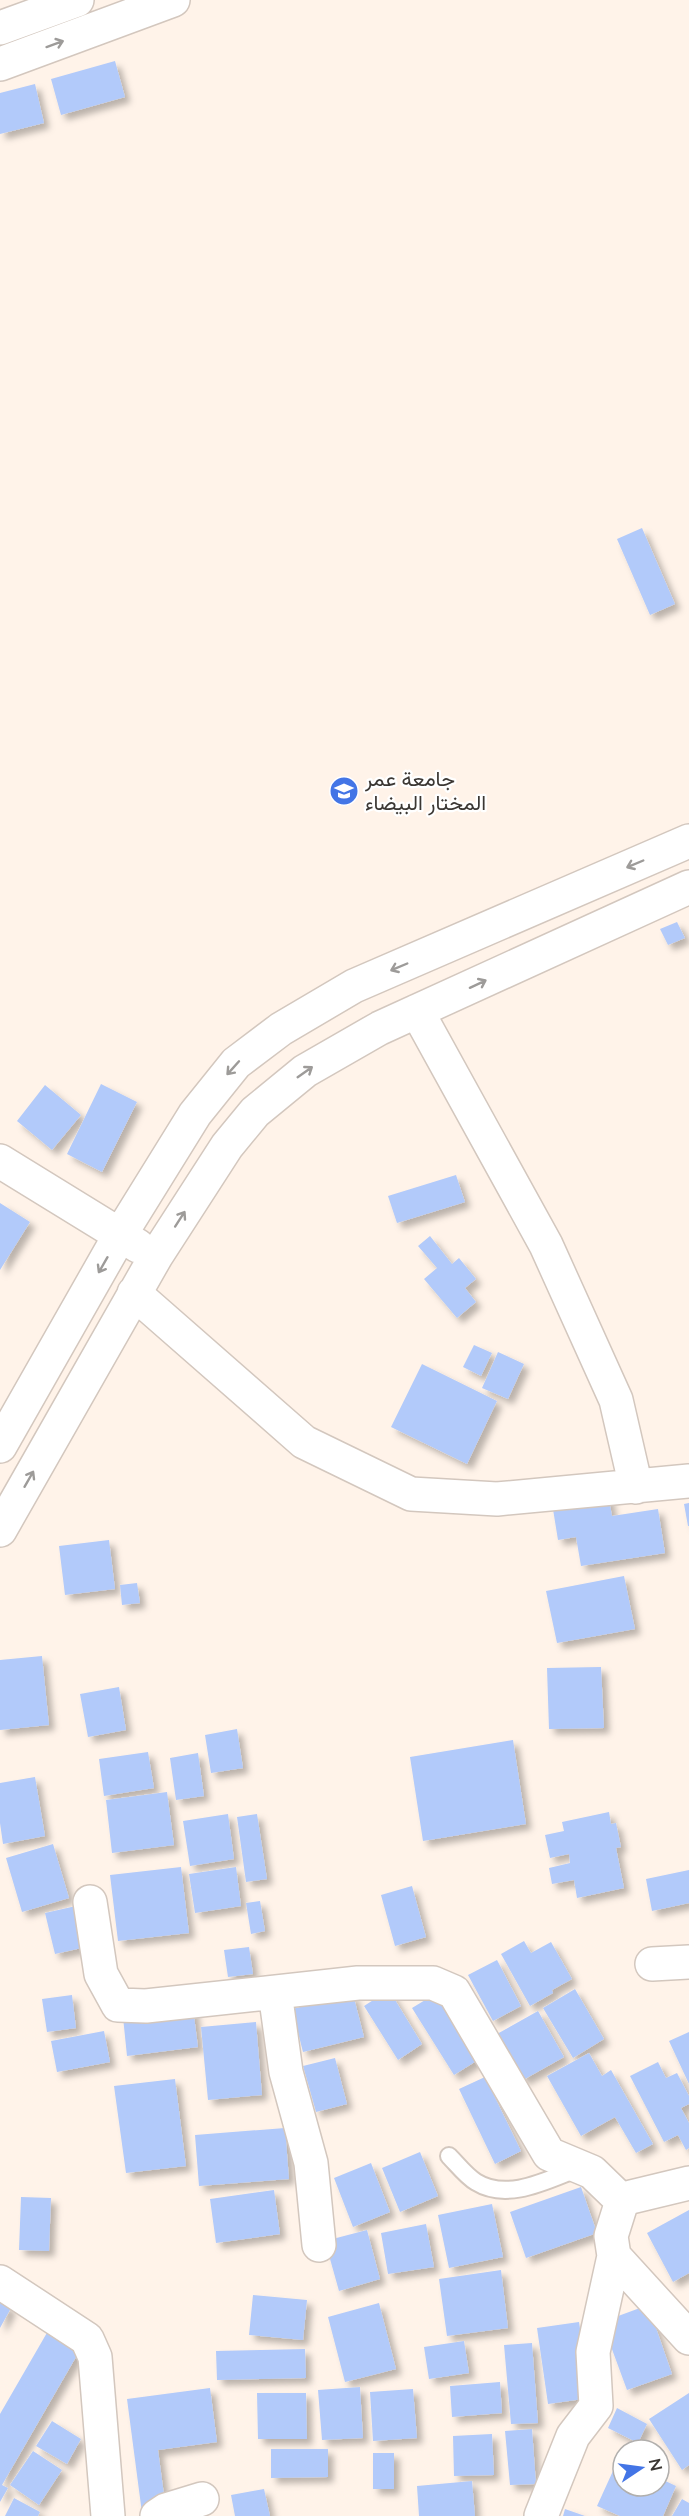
<svg xmlns="http://www.w3.org/2000/svg" width="689" height="2516" font-family="Lato,Vazirmatn,sans-serif">
<defs>
<filter id="shadow"><feDropShadow dx="5.5" dy="5.5" stdDeviation="3" flood-color="#0004"/></filter>
</defs>
<rect width="100%" height="100%" fill="#fff3e9"/>
<path fill="#b2cafa" filter="url(#shadow)" d="M115,61L125,97L61,115L51,79Z
M35,84L44,123L0,134V93Z
M642,528L675,604L650,615L617,539Z
M677,922L685,938L668,945L660,929Z
M101,1084L137,1102L102,1172L67,1154Z
M45,1085L81,1115L52,1150L17,1121Z
M456,1175L465,1202L397,1223L388,1196Z
M0,1203L30,1222L0,1270Z
M430,1236L452,1264L459,1258L476,1279L465,1288L476,1302L457,1318L424,1279L437,1268L418,1246Z
M474,1345L492,1353L481,1376L463,1367Z
M498,1352L524,1364L508,1399L482,1388Z
M422,1364L497,1401L467,1464L391,1427Z
M608,1494L612,1516L658,1509L665,1553L581,1566L576,1537L558,1540L552,1503Z
M689,1503V1526H688L684,1504Z
M109,1540L115,1589L65,1595L59,1546Z
M624,1576L635,1629L557,1643L546,1591Z
M137,1583L140,1603L122,1605L120,1585Z
M42,1656L49,1725L0,1730V1660Z
M601,1667L604,1728L549,1729L547,1668Z
M119,1687L126,1730L88,1737L80,1694Z
M237,1729L243,1768L211,1773L205,1735Z
M513,1740L526,1824L423,1841L410,1757Z
M148,1752L154,1788L104,1796L99,1759Z
M198,1753L204,1796L176,1800L170,1758Z
M35,1777L45,1836L3,1844L0,1823V1783Z
M167,1792L174,1845L112,1853L106,1800Z
M609,1812L611,1824L616,1823L621,1847L616,1848L624,1888L577,1898L574,1880L552,1884L549,1868L570,1863L569,1854L550,1858L545,1835L564,1831L562,1822Z
M228,1814L234,1859L190,1866L183,1821Z
M257,1814L267,1879L246,1882L237,1817Z
M53,1844L69,1898L22,1912L6,1858Z
M181,1867L189,1933L118,1941L110,1875Z
M236,1867L241,1906L195,1913L189,1874Z
M689,1870V1903L652,1911L646,1879Z
M412,1886L426,1937L395,1946L381,1895Z
M260,1901L265,1931L251,1934L246,1903Z
M76,1906L86,1947L55,1954L45,1913Z
M524,1941L531,1953L551,1942L572,1979L552,1990L553,1993L530,2006L501,1954Z
M249,1947L253,1974L228,1977L224,1950Z
M497,1960L521,2006L493,2021L468,1975Z
M575,1989L604,2039L573,2058L543,2008Z
M389,1990L422,2044L398,2060L364,2006Z
M440,1991L481,2058L454,2075L412,2008Z
M353,1994L364,2037L303,2052L292,2009Z
M72,1995L76,2028L47,2032L42,1999Z
M193,2008L198,2047L127,2056L123,2017Z
M538,2011L564,2057L523,2080L497,2034Z
M256,2022L262,2095L208,2100L201,2027Z
M104,2031L110,2062L57,2072L51,2041Z
M689,2032V2084L669,2041Z
M589,2053L602,2076L611,2070L653,2144L636,2153L615,2117L581,2136L547,2076Z
M335,2058L347,2104L316,2112L303,2066Z
M658,2062L666,2078L677,2073L689,2096V2104L681,2108L689,2123V2148L686,2150L678,2135L664,2142L630,2076Z
M485,2077L521,2151L495,2164L459,2089Z
M175,2079L186,2166L126,2173L114,2086Z
M285,2128L289,2179L199,2186L195,2135Z
M420,2152L438,2196L400,2212L382,2168Z
M371,2163L390,2212L353,2227L334,2178Z
M581,2187L597,2233L526,2258L510,2212Z
M274,2190L280,2234L216,2243L210,2199Z
M21,2197L51,2198L49,2251L19,2250Z
M492,2204L503,2257L449,2268L438,2215Z
M689,2210V2273L673,2282L647,2233Z
M426,2224L434,2267L388,2274L381,2233Z
M367,2230L380,2279L339,2291L325,2241Z
M501,2270L508,2328L447,2336L439,2279Z
M253,2295L307,2300L303,2340L249,2335Z
M0,2302L11,2308L0,2328Z
M379,2303L396,2369L345,2382L328,2317Z
M648,2305L672,2374L627,2390L602,2322Z
M579,2322L590,2398L548,2404L537,2328Z
M48,2331L80,2350L2,2485L8,2488L0,2502V2414Z
M464,2341L469,2373L429,2379L424,2347Z
M532,2343L538,2423L511,2424L504,2345Z
M305,2349L306,2378L217,2380L216,2351Z
M500,2382L502,2413L452,2417L450,2386Z
M360,2387L363,2438L322,2440L318,2390Z
M210,2388L217,2442L158,2450L166,2510L142,2513L127,2399Z
M413,2389L417,2438L373,2441L370,2392Z
M257,2393H306L307,2439H258Z
M689,2393V2465L682,2470L649,2419Z
M617,2408L647,2424L638,2443L608,2428Z
M52,2421L81,2439L67,2464L36,2446Z
M532,2429L536,2484L510,2485L505,2431Z
M492,2434L494,2475L454,2476L453,2436Z
M271,2449H328V2477L271,2478Z
M33,2451L62,2470L39,2505L10,2485Z
M373,2453H394V2489H373Z
M618,2460L623,2462V2486H659V2478L676,2486L663,2516H620L597,2506Z
M472,2481L475,2516H419L417,2486Z
M264,2489L270,2516H235L231,2495Z
M14,2498L40,2512L38,2516H5Z
M682,2499L689,2503V2516H672Z
M565,2509L585,2516H563Z"/>
<g fill="none" stroke-linecap="round" stroke-linejoin="round">
<g stroke="#d3c7be" stroke-width="20">
<path id="service" d="M449,2156C457,2164 466,2176 476,2182C508,2202 549,2179 579,2168"/>
</g>
<g stroke="#d3c7be" stroke-width="36">
<path id="minor" d="M0,28L77,0
M0,64L173,0
M417,1011L546,1245L616,1400L636,1487
M0,1161L138,1246
M134,1293L304,1442L411,1494L497,1499L689,1481
M0,1446L120,1235L195,1114L236,1063L281,1029L354,986L689,841
M0,1530L156,1256L227,1146L255,1112L305,1071L380,1028L689,887
M90,1902L101,1974L118,2005L146,2006L358,1983H433L454,1992L549,2154L592,2172L622,2201
M652,1964L689,1962
M275,1992L286,2072L311,2163L319,2245
M614,2256L689,2338
M0,2282L87,2339L95,2357L108,2516
M157,2516L166,2510L202,2499
M541,2516L573,2436L596,2406L593,2352L614,2256L611,2236L622,2201L631,2197L689,2183"/>
</g>
<use href="#service" stroke="#fff" stroke-width="16"/>
<use href="#minor" stroke="#fff" stroke-width="33"/>
</g>
<defs><path id="oneway-shaft" d="M-6 0H5M1.5-3L5.5 0L1.5 3" fill="none" stroke-width="1.6" stroke-linecap="round" stroke-linejoin="round" transform="scale(1.5)"/></defs>
<g stroke="#9d9b99">
<use href="#oneway-shaft" transform="translate(55 44) rotate(-20)"/>
<use href="#oneway-shaft" transform="translate(635 864) rotate(157)"/>
<use href="#oneway-shaft" transform="translate(399 967) rotate(157)"/>
<use href="#oneway-shaft" transform="translate(478 984) rotate(-25)"/>
<use href="#oneway-shaft" transform="translate(233 1068) rotate(132)"/>
<use href="#oneway-shaft" transform="translate(305 1072) rotate(-35)"/>
<use href="#oneway-shaft" transform="translate(180 1219) rotate(-57)"/>
<use href="#oneway-shaft" transform="translate(103 1265) rotate(120)"/>
<use href="#oneway-shaft" transform="translate(29 1479) rotate(-60)"/>
</g>
<defs>
<g id="university-disc" transform="scale(1.5)"><circle r="9.5" fill="#4375e6" stroke="#fff"/><path d="M0-5L7-2L0 1L-7-2ZM-4 1L0 2.5L4 1V4Q0 6-4 4Z" fill="#fff"/></g>
</defs>
<g fill-rule="evenodd">
<use href="#university-disc" x="344" y="791"/>
</g>
<g text-anchor="middle" stroke-width="4.5" stroke-linejoin="round" paint-order="stroke">
<g font-size="21" fill="#3b3733" stroke="#fff" text-anchor="start">
<text x="365" y="786">جامعة عمر<tspan x="365" dy="24">المختار البيضاء</tspan></text>
</g>
</g>
<g transform="translate(641 2468) rotate(77)"><circle r="28" fill="#ffffff" stroke="#b1afad" stroke-width="1.5"/>
<path d="M0-4.5L10 22L0 15L-10 22Z" fill="#4375e6"/>
<text y="-9" font-size="16" font-weight="bold" text-anchor="middle" fill="#3b3733">N</text>
</g>
</svg>
